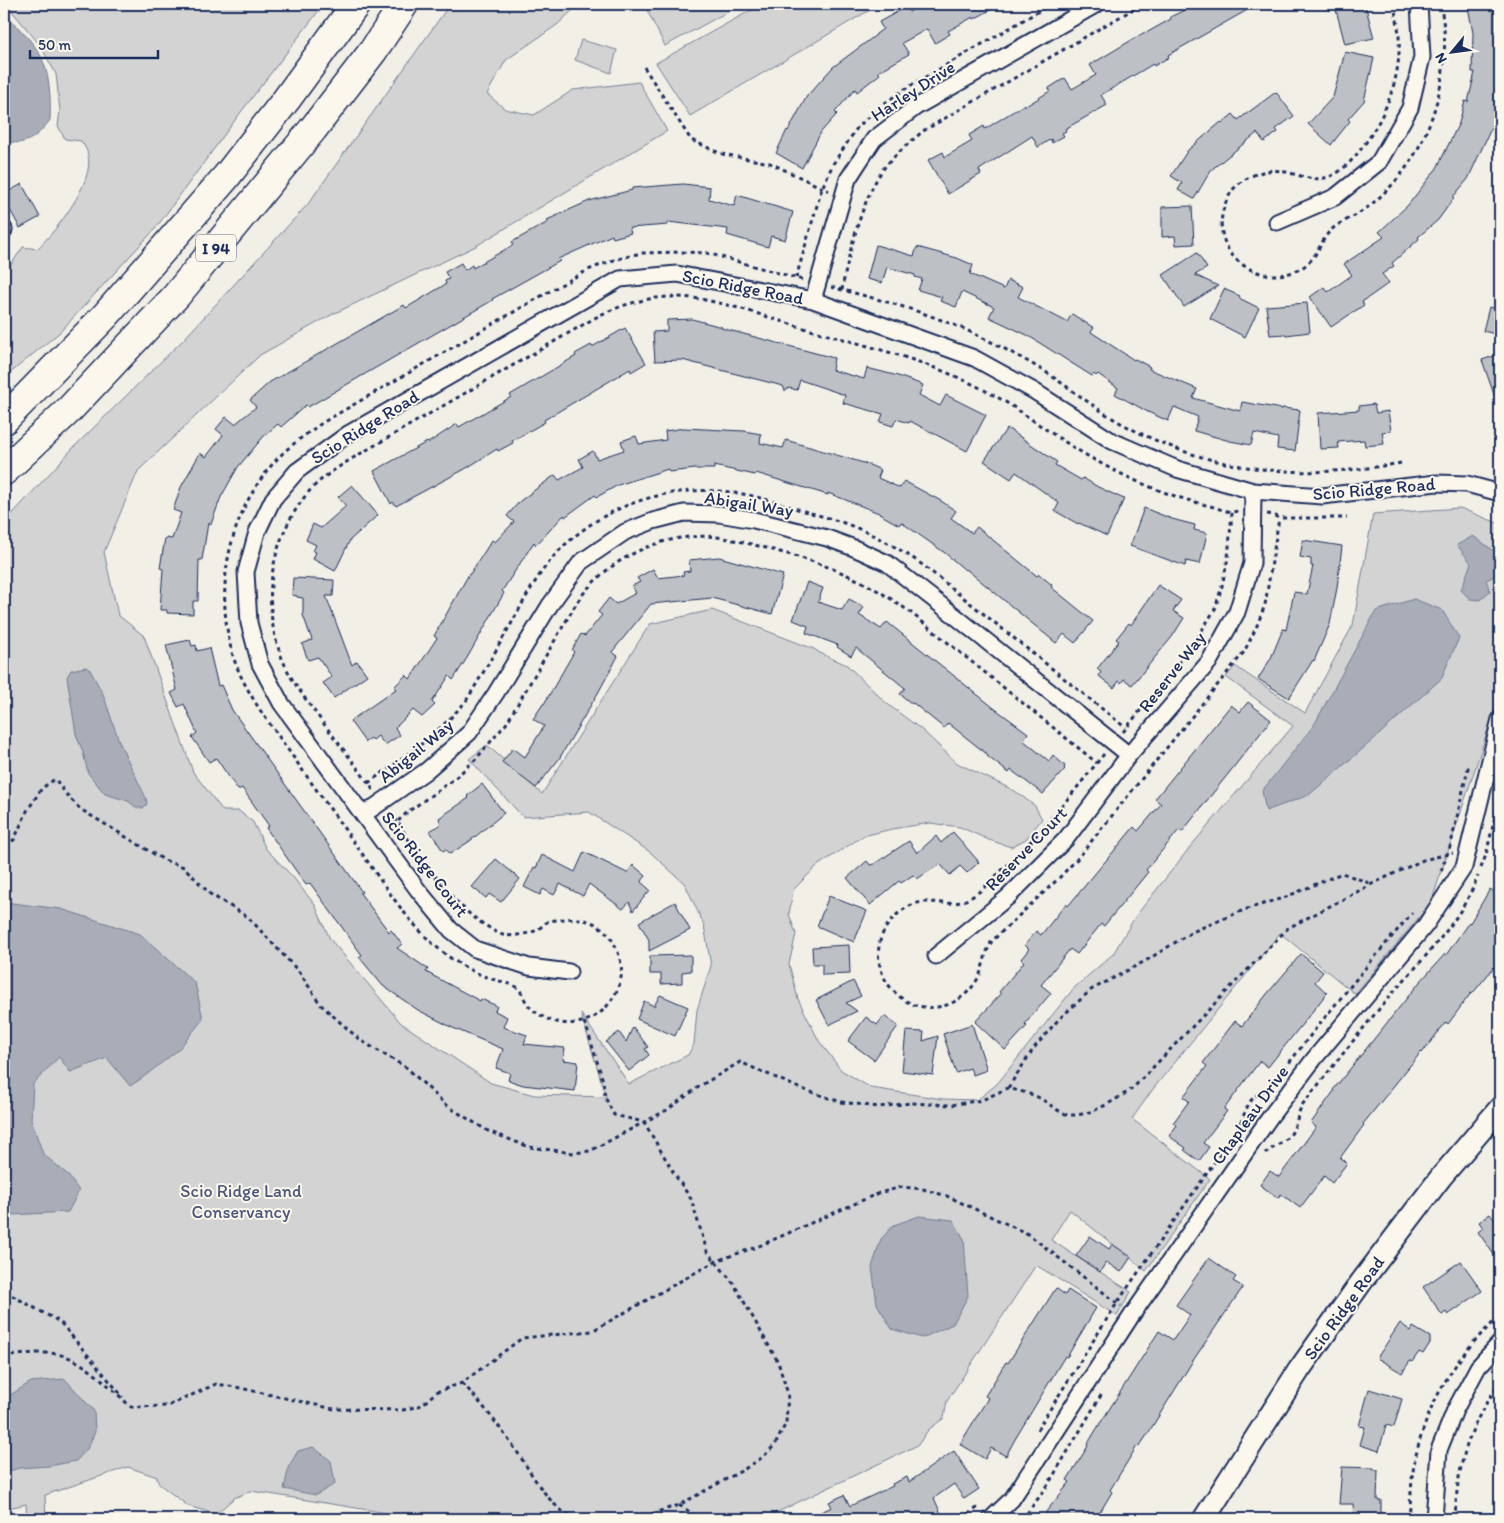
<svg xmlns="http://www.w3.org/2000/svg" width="1504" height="1523" font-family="Itim,sans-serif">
<rect width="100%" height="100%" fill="#f2efe6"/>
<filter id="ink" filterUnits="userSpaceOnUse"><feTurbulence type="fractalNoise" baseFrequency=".02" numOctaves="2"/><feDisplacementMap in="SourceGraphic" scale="10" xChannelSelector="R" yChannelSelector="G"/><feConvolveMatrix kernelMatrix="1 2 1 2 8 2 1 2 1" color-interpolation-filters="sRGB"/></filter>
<g filter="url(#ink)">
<path fill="#d2d3d2" stroke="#768198" d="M6,4H324L241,112L155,229L60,332L4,378V272L8,269L23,247L37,249C56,231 95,182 88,155C87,150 84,145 81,141L65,139L58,126L60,111L56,74L40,45Z
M450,4H579L557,25L506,60L487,94L505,109L534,115L573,90L639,82L667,131L476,246L333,314L260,355L138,471L104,552L118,615L144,636L193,772L223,811H239L253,822L266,849L292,876L315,905L330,939L401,1023L491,1083L534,1095L606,1097L581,1014L629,1084L688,1055L694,1044L697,1010L711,966L704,925L685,884L650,852L589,812L523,817L469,759L487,745L542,794L650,624L712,610L814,649L820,653L847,665L886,703L922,730L957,763L1015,791L1035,806L1042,819L1026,839L1011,847L989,840L960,827L930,823L892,829L863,836L817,866L793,890L789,914L796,934L789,964L798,999L819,1041L841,1070L871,1088L943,1099L977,1100L997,1084L1074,988L1113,954L1135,917L1191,846L1293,726L1226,677L1235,666L1305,713L1353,625L1373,514L1460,508L1500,524V693L1431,903L1355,994L1280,933L1153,1089L1132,1119L1210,1179L1146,1271L1070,1210L1051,1240L1131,1292L1117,1316L1036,1265L947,1401L944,1418L928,1430L918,1445L763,1519H424L251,1491L234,1498L216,1514L188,1506L159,1484L157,1477L128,1467L45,1495L46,1519H27L26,1504L4,1509V523L74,447L184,339L308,204Z
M644,4H742L665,46Z
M762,4H880L690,116L656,63Z
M581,40L617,50L611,73L575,60Z"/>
<path fill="#a9adb7" stroke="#707b93" d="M4,12C15,25 29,37 38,51C50,71 51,97 50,120C39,135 23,150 4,139Z
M1473,536L1500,555V578L1497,575L1486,580L1490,591L1480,600L1470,599L1461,590L1471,563L1457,545Z
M1414,599L1442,610L1459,638L1441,679L1373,740L1309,795L1266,811L1262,791L1314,725L1376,611Z
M86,667L90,670L103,694L120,744L146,798L147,804L143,808H137L128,801L105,794L88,773L83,752L76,734L67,677L71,670Z
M4,902L61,909L140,934L195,983L203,1019L178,1050L141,1079L130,1086L107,1058L70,1072L59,1057L33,1084L31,1120L43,1154L67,1174L79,1191L68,1212L10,1215L4,1225Z
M919,1216L953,1220L964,1239L968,1296L953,1324L922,1338L892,1329L877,1304L872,1267L881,1239L894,1225Z
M65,1379L94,1411L95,1432L87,1449L76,1461L49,1466L19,1468L4,1473V1399L31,1382Z
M313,1447L331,1461L335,1484L316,1495L284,1489L289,1466L298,1451Z"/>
<path fill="#bdc0c4" stroke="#1b2f5e" d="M922,4H1001L974,19L973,17L948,31L950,34L935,43L927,29L902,43L909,54L878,72L880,74L857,92L855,89L835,112L837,114L821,132L802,168L776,153L787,130L788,131L807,96L833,67L876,35V34L883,29L879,22L906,7L909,12Z
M1197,4H1258L1168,55L1169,57L1154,66L1153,64L1101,95L1107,105L1065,129L1066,131L1062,133L1064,136L1052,143L1051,139L1038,147L1032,136L979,170L981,174L948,194L928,160L943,152L945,157L972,141L969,135L984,126L985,129L1025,104L1026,106L1050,91L1049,88L1065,78L1072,89L1096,75L1090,65L1145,32L1146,33L1171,19L1170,17Z
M1347,4H1364L1365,9L1366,8L1374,38L1345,44L1335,6Z
M1474,4H1500V102L1494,122L1468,179L1453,197L1454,198L1438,220L1418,237L1419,239L1392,263L1394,266L1382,274L1389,283L1362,302L1364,305L1331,327L1310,297L1324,287L1328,292L1352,275L1344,264L1384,237L1379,232L1408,205L1437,168L1459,123L1465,101L1468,102L1475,72H1472L1473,33L1468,7L1475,6Z
M1345,52L1374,58L1364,101L1348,119L1350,121L1331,145L1308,124L1333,97Z
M1276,92L1294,116L1276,129L1278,132L1264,142L1257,133L1211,170L1194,199L1178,190L1182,183L1171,176L1188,150L1221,122L1222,123L1233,114L1238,120Z
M22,184L40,217L20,228L4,199V194Z
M683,184L710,187L709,199L734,206L737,195L793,212L785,240L771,236L768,247L727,235L728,229L668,222V225L629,228L631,233L613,238L612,235L558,259L560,261L492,299L493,300L308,407L306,405L281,427L278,424L264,436L238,467L221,497L211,524L208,523L202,560H199L198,601H193V614L167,613V610H160L163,569L160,568L165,538L172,539L181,513L173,510L181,487L200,453L206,457L223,435L216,429L226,417L235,424L256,407L250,400L270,382L404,305L406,308L446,284L445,281L449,279L445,272L461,263L465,270L472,265L473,268L513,245L512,242L548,222L547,220L589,201L632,190V188Z
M1192,206L1194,244L1176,245L1175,236L1162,237V207Z
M876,245L914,256L917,247L957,258L973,265L970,274L1004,289L1008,280L1023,287L1018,297L1067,322L1072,314L1094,328L1091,332L1134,360L1135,359L1150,367L1149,369L1197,389L1193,398L1240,411L1242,402L1282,409V408L1300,410L1295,451L1277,449L1278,438L1254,433L1251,445L1230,441L1194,431L1198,417L1174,407L1168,421L1148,412L1115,394L1118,388L1098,374L1096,376L1094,374L1092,376L1027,335L989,317L994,307L962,292L956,307L940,301L942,297L918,290L922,279L915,277V275L887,267L882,283L867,279Z
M1197,253L1207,268L1195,275L1218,286L1184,307L1163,275Z
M1224,289L1240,296L1239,298L1259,308L1245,337L1210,319Z
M1307,303L1310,332L1286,335V334L1270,335L1266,306Z
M1489,307L1500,310V335L1483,331Z
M692,319L722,327L721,328L834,358L832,370L864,379L867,368L898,376L923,385L919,395L940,406L946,395L986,415L967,451L910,421L909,423L896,419L893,426L880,422L883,414L843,403L845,395L800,380L797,390L789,388L785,391L783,386L682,360L655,361L653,332L667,331V320Z
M625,328L646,363L631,372L630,369L544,420L545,422L512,441L513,443L498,451L497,449L465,469L396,506L393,502L391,504L374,471L427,442L428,443L457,424L459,427L511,397L510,395L576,356L575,354L591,345L592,347Z
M1500,354V406H1498L1482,360Z
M1374,404L1376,413L1388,411L1391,431L1382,432L1384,444L1365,446L1364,440L1338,442L1339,448L1320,449L1318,413L1359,410V406Z
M684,428L744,431L761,434L760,443L783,448L786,440L867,464L881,470L878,478L900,488L904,481L941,501L956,511L951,518L972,533L977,527L1037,576L1039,574L1052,585L1051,587L1093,621L1075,643L1064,634L1056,643L966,569L965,570L945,553L901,522L899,525L883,516L884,515L828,493V495L756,473L755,475L714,466V469H695L669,472L668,469L618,485L597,497L595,495L565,517L564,515L536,545L534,542L502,591L504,593L467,658L453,680L449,676L432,702L435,705L422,717L413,710L395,728L400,735L385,745L378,736L373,740L371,738L365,742L350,721L396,689L394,687L406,675L410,679L437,638L434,636L469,574H470L492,540L495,542L514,522L507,516L520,501L555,475L559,480L583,467L579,459L593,451L597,459L624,450L621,441L636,436L639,444L666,440L665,431Z
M1007,428L1057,462L1055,465L1081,480L1083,478L1098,487L1124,499L1107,536L1079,523L1078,524L1055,511L1059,503L1016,472L1011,479L984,461Z
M352,485L378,515L350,540L335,571L313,559L316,552L313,551L316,545L306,540L313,524L321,528L346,506L338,497Z
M1144,508L1172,519L1195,525L1194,530L1207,533L1200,564L1186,561L1185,566L1130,546Z
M1303,540L1342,546L1337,588L1330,624L1314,661L1313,660L1289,698L1258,679L1271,658L1283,629L1286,630L1294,592L1307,594L1313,566H1311V559L1300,557Z
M719,557L783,575L772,614L712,598L651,604L612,652L618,656L598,693L559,759L536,788L502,762L513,748L525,757L544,726L533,719L543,704H544L574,652L572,650L581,634L585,636L602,615L598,612L609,598L616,604L636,593L632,586L640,582L637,578L653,569L658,578L684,575L683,572L690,571L689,560Z
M293,578L334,580L333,596H326L352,665L357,661L367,675L334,698L323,683L332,677L318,657L308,660L302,644L312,640L303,615V598L297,597V596L292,595Z
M807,582L823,588L818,602L842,610L849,599L864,607L859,615L881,629L887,622L994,708L1028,733L1023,740L1049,761L1053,755L1065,766L1064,768L1065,769L1043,794L1011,770L1009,773L987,756L988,755L948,723L944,728L913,703L912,704L900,694L905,688L856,648L851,656L837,647L838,645L806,633L808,626L793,620Z
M1158,585L1181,600L1173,611L1184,618L1172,637L1132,685L1124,679L1121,683L1119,681L1114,688L1099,676L1101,672L1097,669L1119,641L1116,639L1129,623L1131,625Z
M190,640L192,646L196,645L197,651L209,648L218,686L221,685L232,710L362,892L360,893L389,932L391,930L402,944L397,948L428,969L426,972L480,1001L481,999L497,1006L495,1011L507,1017L503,1027L527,1035L524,1044L565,1048L563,1060L578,1062L575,1091L523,1085L508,1080L510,1073L496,1068L503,1049L453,1028L418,1010L383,986L359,957L362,955L310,883L306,885L266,828L269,826L242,788L238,790L216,758L209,762L192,737L197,733L184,704L178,707L171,693L177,690L166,645Z
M1248,702L1271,720L1182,832L1179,830L1146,870L1148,872L1104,926L1101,924L1077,954L1070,949L1041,985L1051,993L1025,1024L1027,1026L1005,1050L975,1022L1001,994L999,992L1024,962L1021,959L1029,949L1025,945L1036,931L1041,935L1066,904L1068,906L1134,827L1138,831L1161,804L1155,799L1231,705L1240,712Z
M482,784L504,813L470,841L450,854L446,849L443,851L430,831L441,824L439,818L469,798L467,796Z
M953,832L979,862L967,873L960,866L950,875L940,864L917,879L913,875L901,883L899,881L870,905L847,878L867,861L870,865L874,864L909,841L917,853L936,836L941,843Z
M584,852L627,873L633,865L646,876L641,882L650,890L633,911L629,902L623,909L589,884L583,896L560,884L554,895L543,889L540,895L524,887L534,867L536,868L542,855L575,872Z
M496,859L520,879L501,902L489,894L486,898L472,887Z
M1490,889L1500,895V960L1472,994L1471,993L1448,1024L1446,1022L1422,1053L1421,1052L1363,1124L1364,1125L1340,1158L1347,1163L1332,1183L1324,1176L1300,1208L1281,1194L1278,1198L1260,1185L1270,1171L1279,1177L1316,1127L1311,1123L1334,1091L1333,1090L1419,983L1445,954L1446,955L1469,922L1470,923Z
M829,896L867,911L854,942L817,926Z
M675,902L690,930L649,951V940L639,922Z
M849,945L850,974L822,975V964H813L812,947Z
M1301,954L1323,972L1315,982L1327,993L1268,1067L1260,1061L1224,1109L1227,1111L1203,1143L1209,1147L1199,1161L1184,1150L1186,1148L1169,1136L1177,1125L1173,1123L1189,1101L1183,1097L1207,1066L1203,1063L1235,1021L1242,1026L1267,994Z
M691,955V971L682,972V983L661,984V974H650V956Z
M853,981L861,996L846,1003L857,1011L829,1025L816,1000Z
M660,995L688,1007L675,1036L637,1019L644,1001L654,1006Z
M884,1016L898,1026L874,1060L848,1041L866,1017L877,1025Z
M972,1024L987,1070L973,1075L970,1068L956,1073L943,1034Z
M633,1027L648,1047L645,1049L649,1055L629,1071L606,1042L619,1032L626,1042Z
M906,1031L924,1032L923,1041L938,1036L933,1075L902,1071Z
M1490,1214L1500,1227V1263L1478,1232L1483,1228L1479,1222Z
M1090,1236L1109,1249L1112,1244L1131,1257L1121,1272L1106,1262L1100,1272L1076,1256Z
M1209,1258L1236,1277L1233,1281L1243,1287L1194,1359L1147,1435L1139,1447L1137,1446L1110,1490L1112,1492L1096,1519H1053L1045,1513L1070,1482L1067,1480L1088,1446L1087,1445L1096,1430L1159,1331L1173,1340L1190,1315L1176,1305Z
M1461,1261L1482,1291L1448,1315L1446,1312L1442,1315L1423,1287Z
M1056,1288L1065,1295L1068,1290L1096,1308L1067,1357L1065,1356L1014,1441L1006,1456L991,1448L985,1459L960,1444L988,1398L985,1396L1006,1362L1008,1363Z
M1400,1323L1411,1331L1413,1327L1430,1337V1343L1423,1354L1419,1352L1412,1362L1410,1361L1402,1373L1377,1358Z
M1369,1389L1402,1399L1394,1427L1386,1425L1379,1451L1360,1445L1365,1427L1359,1426Z
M954,1451L979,1489L964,1499L954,1484L934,1498L941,1514L929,1519H805L832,1507L829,1502L844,1495L850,1506L893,1486L892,1484L907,1477L909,1482Z
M1342,1467L1374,1468V1470H1378L1377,1500H1381V1519H1354L1353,1504H1339Z"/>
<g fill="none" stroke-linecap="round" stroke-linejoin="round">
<g stroke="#1b2f5e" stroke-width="19">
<path id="street" d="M1277,222L1335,197L1379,162L1410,108L1422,57L1419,4
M4,229V230
M813,300L848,179L874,139L916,107L1097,4
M363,815L426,771L469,733L496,693L550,605L581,562L625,532L653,521L684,513L719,514L754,520L827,538L854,548L887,563L955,616L1129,755
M936,956L1008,897L1066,839L1129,755L1209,662L1237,612L1252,563L1253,491
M569,972L529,967L475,949L451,930L418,890L281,703L260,664L249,623L246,572L257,532L273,499L297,471L348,434L620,279L677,274L813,300L974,358L1034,391L1112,441L1177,469L1253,491L1322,496L1437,483L1467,484L1500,493
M991,1519L1012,1499L1132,1315L1270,1117L1314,1059L1425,926L1464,867L1500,719
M1434,1519L1439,1450L1455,1410L1478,1367L1500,1343"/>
</g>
<g stroke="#1b2f5e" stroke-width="25">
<path id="secondary" d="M1204,1519L1299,1370L1362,1281L1441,1177L1500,1108"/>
</g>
<g stroke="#1b2f5e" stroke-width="31">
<path id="highway" d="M4,420L106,315L226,177L286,100L356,4
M4,471L69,410L176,296L313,129L373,51L404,4"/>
</g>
<path stroke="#1b2f5e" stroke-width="3" stroke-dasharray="4 4" stroke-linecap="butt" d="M1393,4C1409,55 1393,107 1361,149C1354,158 1344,170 1333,175C1315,184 1299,174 1281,171C1268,169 1256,173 1244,180C1238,184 1232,189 1229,196C1222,209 1219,223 1223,237C1232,272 1279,287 1307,264C1318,255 1321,240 1331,230C1340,222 1352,218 1361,212C1369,207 1378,199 1385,192C1432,148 1455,67 1440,4
M644,67L691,140L722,154L770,163L829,191
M796,278L822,188L833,164L857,128L879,107L905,89L1051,4
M831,287C882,300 934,314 981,337C1002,347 1024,359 1044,371C1070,388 1093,407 1119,422C1210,473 1300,481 1401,463
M842,290C848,255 863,196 884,168C895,154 910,143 923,131L1142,4
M1267,514L1274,515L1279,518H1347
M1123,732L1193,645L1215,609L1222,586L1228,558L1232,513
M1104,754C1072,794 1039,836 1001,871C992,880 983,890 973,896C951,911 933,897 914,904C906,907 895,915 890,922C873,942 876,970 891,988C915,1018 958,1012 977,980C984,968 984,954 992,941L1059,878L1077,859L1244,652L1256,628L1265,605L1279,518
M368,783C404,758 437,735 466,701C483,674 498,646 514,619C526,597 538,574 555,555C602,504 670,483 738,493C760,497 782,504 804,511C825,517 848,523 868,533C888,542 906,553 924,566L1126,728
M373,790C348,753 318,719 294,682C259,625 264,552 303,499C316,481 335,469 353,458L600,315C622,305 644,298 669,297C707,295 760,315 797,326C862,345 926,359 986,391C1012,404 1034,422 1059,438C1104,468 1153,492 1206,505C1217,507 1228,514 1238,511
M388,814L392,820L398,821C405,836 414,848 424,861C443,887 460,910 488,927C493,930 498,934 503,935C513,937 528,934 537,930C541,928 543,924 547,922C552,920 559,920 564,919C589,916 608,927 617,950C625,969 622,986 610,1002C591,1030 551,1030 529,1006C524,1000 522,992 518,988C512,983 493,980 486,977C465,969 444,955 429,940C403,915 382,882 361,852C327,805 294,758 260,710C250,694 240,677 234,659C212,588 229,506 283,453C295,442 309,432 322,423L557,287L588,270L614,260L641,253L681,252L707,253L803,280
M398,821L409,811L454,779L475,760L506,724L576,604C580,598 585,591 590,586C621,552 671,532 717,537C738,540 759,546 780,552C832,566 866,580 910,612L1097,763
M4,843L14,840L27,811L42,788L55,779L67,795L80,809L164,860L184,867L210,894L248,917L300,973L321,1005L360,1040L407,1068L447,1106L488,1131L529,1147L574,1153L590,1151L667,1110L700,1086L740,1062L799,1088L841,1102L879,1107L910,1103L951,1105L982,1100L1008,1088C1018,1091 1031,1093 1041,1099C1051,1104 1060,1115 1072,1115C1093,1115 1115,1100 1132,1089L1288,928L1372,884L1423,860L1453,853
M1481,868L1486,855L1500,796
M1441,871L1451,844L1468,768L1473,770
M584,1022L588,1032L603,1081L605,1097L614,1115L644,1122L675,1175L691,1199L707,1251L734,1284L778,1362L788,1394L786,1423L775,1445L763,1457L743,1470L679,1505L648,1515L625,1519
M1008,1088L1034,1048L1058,1020L1091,990L1147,960L1192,932L1244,910L1286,897L1342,873L1372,884
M1265,1154C1272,1147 1281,1144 1288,1137C1296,1130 1297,1115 1302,1105C1332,1068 1360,1031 1391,995C1423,958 1460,923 1478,876
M4,1296H13L60,1322L123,1397
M4,1357C25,1354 50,1349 70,1358C92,1368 113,1390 131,1407L168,1406L216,1384L236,1387L334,1409L403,1410L422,1405L436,1392L462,1383L522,1338L592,1331L716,1261L759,1246L879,1193L902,1187L923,1189L947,1196L1028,1234L1121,1306
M462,1383C481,1402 497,1424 513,1446C529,1468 543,1498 565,1513C570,1516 577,1518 583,1519
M1037,1430L1117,1303L1232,1137L1239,1126L1249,1103L1254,1097L1271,1086L1317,1027L1367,966L1412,913
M679,1505L701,1519
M961,1519L980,1506
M1021,1519L1028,1512L1046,1488L1103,1392
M1409,1519C1411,1498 1411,1476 1416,1455C1428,1402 1458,1351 1500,1317
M1455,1519C1457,1466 1468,1426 1500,1383"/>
<use href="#street" stroke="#fbf7ec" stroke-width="15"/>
<use href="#secondary" stroke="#fbf7ec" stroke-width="21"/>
<use href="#highway" stroke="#fbf7ec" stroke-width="28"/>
</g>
</g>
<g text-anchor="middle" stroke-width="4" stroke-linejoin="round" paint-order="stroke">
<rect fill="#fbf7ec" stroke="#5e6b89" stroke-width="1" x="196" y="234.5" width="40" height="27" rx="4"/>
<g font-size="16" font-weight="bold" fill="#1b2f5e">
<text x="216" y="254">I 94</text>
</g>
<g font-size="18" fill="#1b2f5e" stroke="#fbf7ec">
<text transform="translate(913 91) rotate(-33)" y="6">Harley Drive</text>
<text transform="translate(743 287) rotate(11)" y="6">Scio Ridge Road</text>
<text transform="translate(365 427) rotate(-32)" y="6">Scio Ridge Road</text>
<text transform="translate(1374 489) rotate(-5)" y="6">Scio Ridge Road</text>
<text transform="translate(749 504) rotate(9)" y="6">Abigail Way</text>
<text transform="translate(1172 672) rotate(-52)" y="6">Reserve Way</text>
<text transform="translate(416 751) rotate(-39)" y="6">Abigail Way</text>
<text transform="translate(1026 849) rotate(-46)" y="6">Reserve Court</text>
<text transform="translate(425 864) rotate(52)" y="6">Scio Ridge Court</text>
<text transform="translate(1250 1115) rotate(-54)" y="6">Chapleau Drive</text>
<text transform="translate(1344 1308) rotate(-54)" y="6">Scio Ridge Road</text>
</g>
<g font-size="18" fill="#49587b" stroke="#fbf7ec">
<text x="241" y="1197">Scio Ridge Land<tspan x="241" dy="21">Conservancy</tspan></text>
</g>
</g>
<rect width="1504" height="1523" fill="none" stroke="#fbf7ec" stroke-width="20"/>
<rect x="10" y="10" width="1484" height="1503" fill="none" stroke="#1b2f5e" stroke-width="2" filter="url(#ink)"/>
<g transform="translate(1452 52) rotate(241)" stroke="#fbf7ec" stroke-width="4" paint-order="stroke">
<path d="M0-4L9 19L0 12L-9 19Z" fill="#1b2f5e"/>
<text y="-8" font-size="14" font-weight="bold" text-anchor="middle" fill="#1b2f5e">N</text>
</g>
<path d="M30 50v8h128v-8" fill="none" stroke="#1b2f5e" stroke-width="2.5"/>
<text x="38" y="50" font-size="15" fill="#1b2f5e" stroke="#fbf7ec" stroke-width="4" paint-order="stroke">50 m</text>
</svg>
